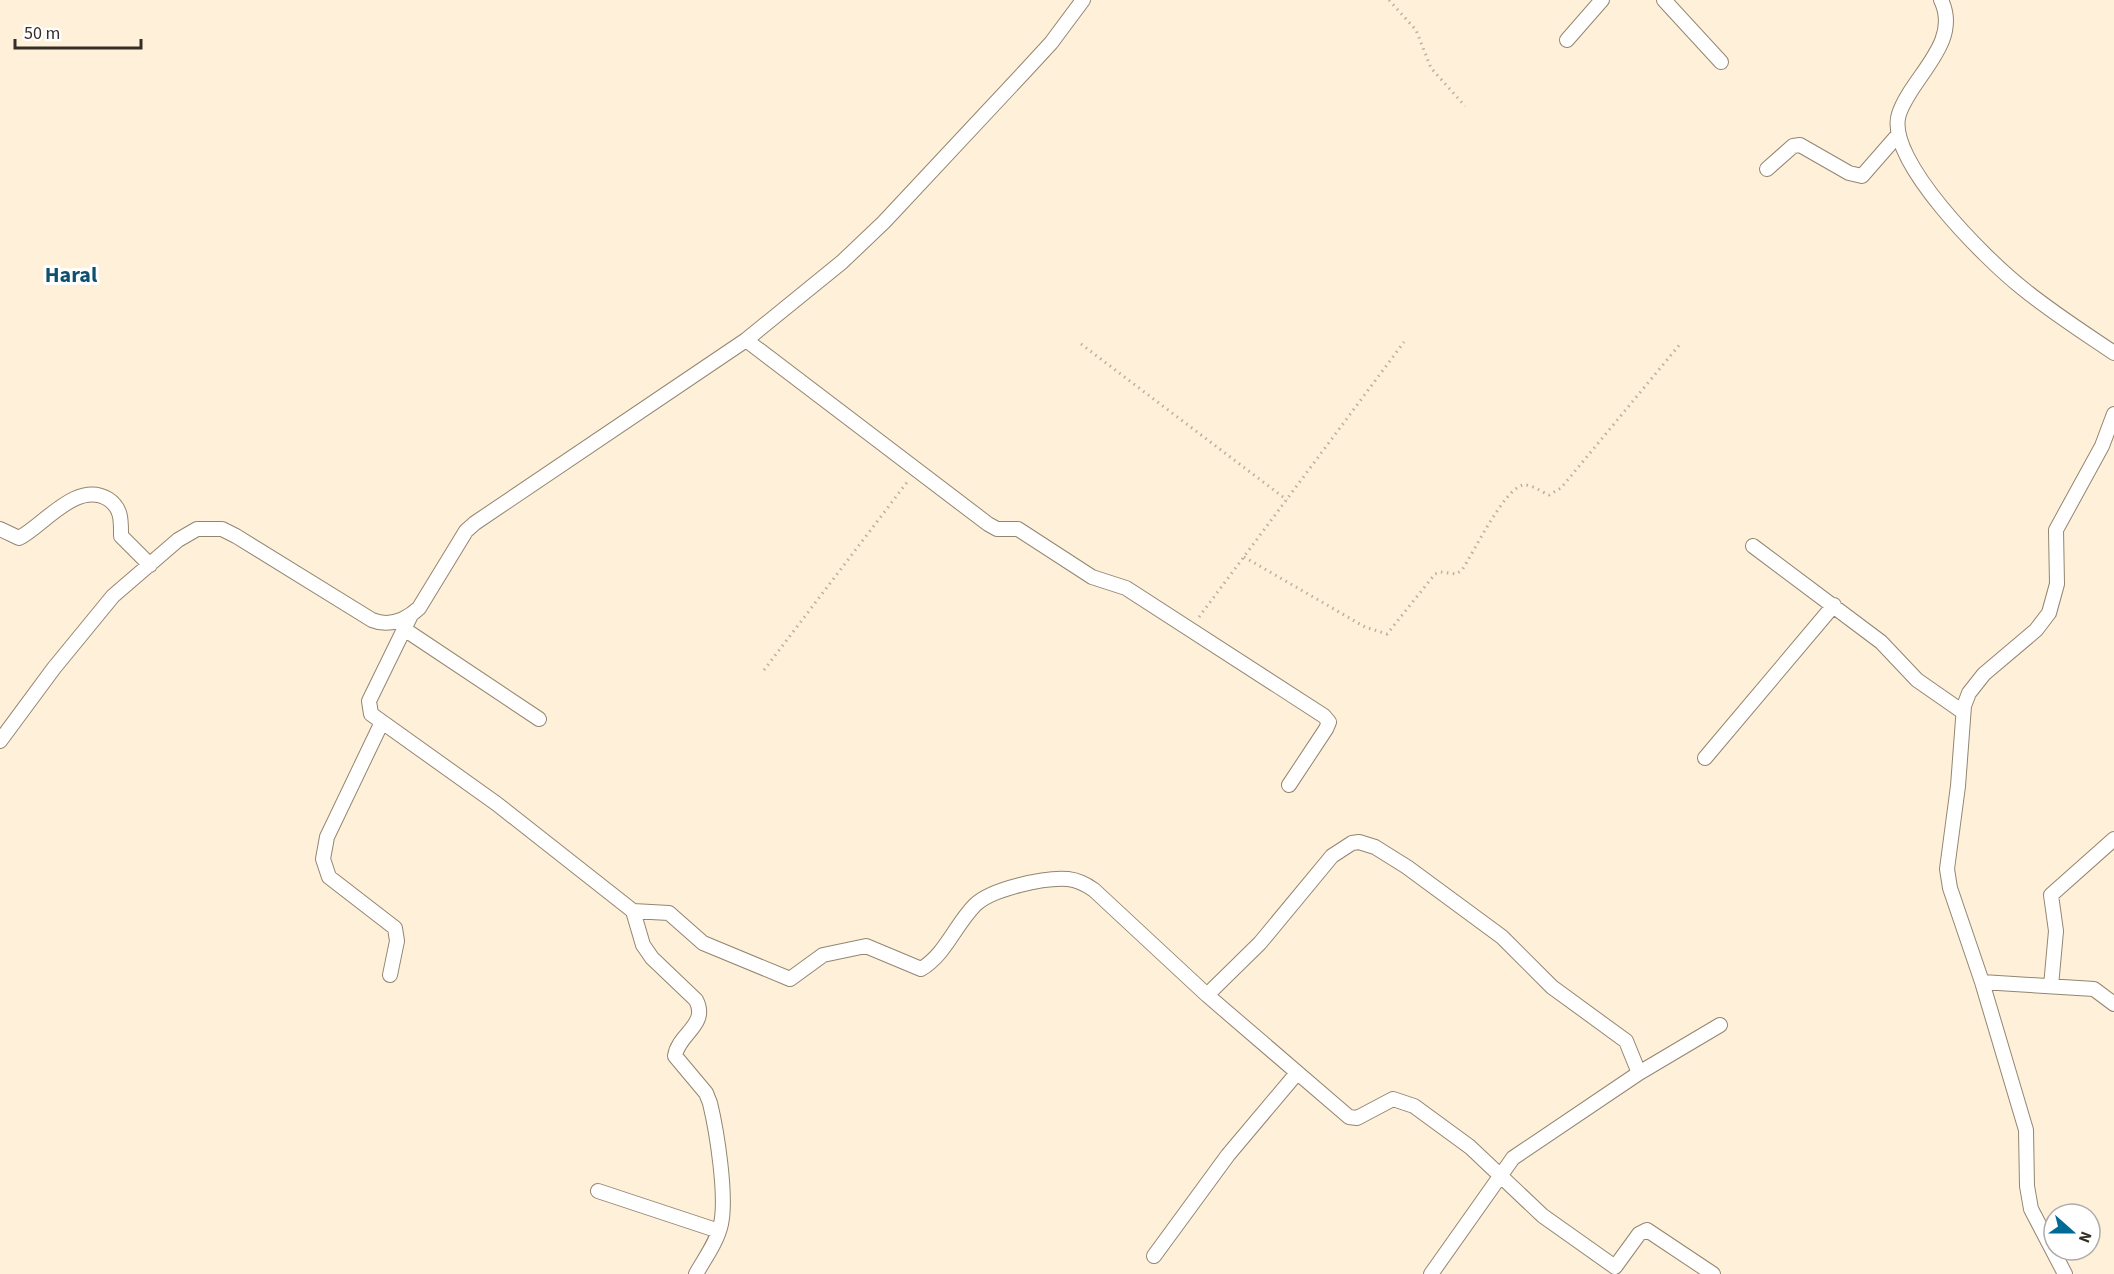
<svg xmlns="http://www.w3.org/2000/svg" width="2114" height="1274" font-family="'Source Sans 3',sans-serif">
<rect width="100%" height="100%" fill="#fef0d9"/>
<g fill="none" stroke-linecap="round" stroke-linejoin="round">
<g stroke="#938671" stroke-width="16">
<path id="street" d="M1664,0L1721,62
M1941,0C1962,43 1911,77 1899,114C1884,159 1987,260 2021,287C2050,311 2083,332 2114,353
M1567,40L1602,0
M1767,169L1793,146L1800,145L1849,173L1862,176L1897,136
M746,340L988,524L997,529H1018L1092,577L1126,588L1324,716L1329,722L1326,729L1289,785
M0,529L19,538C44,525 77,480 108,499C122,508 121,521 121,536L150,565
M1753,546L1881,642L1917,680L1963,712
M411,615L369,701L371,714L497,804L633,911L643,945L652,958L696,1000C709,1025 678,1034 675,1056L706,1093L710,1103C717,1132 727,1196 721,1224C717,1242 705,1258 696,1274
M404,629L539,719
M382,722L327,837L323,859L329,877L395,928L397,941L390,975
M0,741L54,668L113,596L178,540L197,529H222L236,536L372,620C389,627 406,620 419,608L466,531L475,523L746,340L842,262L884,222L1027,69L1051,43L1083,0
M1705,758L1834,605
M633,911L669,913L703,943L790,979L823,955L866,946L921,969C946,954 955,925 975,905C991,889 1045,877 1068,879C1077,880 1087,885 1094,890L1207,995L1349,1117L1357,1118L1393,1099L1414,1106L1470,1147L1543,1216L1615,1267L1639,1234L1647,1230L1713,1274
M1982,982L2094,989L2114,1004
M2051,986L2056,931L2051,895L2114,839
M1207,995L1260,943L1332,856L1352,843L1359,842L1375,847L1407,867L1502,937L1552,987L1626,1041L1639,1073
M598,1191L719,1231
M1154,1256L1228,1155L1297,1073
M1431,1274L1513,1158L1639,1073L1720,1025
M2065,1274L2031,1209L2027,1186L2026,1130L1982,982L1950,888L1947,869L1958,786L1964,706L1969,693L1984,674L2036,630L2049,613L2057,584L2056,530L2102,446L2114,414"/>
</g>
<path stroke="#bcb09e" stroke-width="3" stroke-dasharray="1.5 4.5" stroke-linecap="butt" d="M1389,0L1416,30L1431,68L1465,106
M1081,344L1287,500
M1244,557L1365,627L1387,634L1435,574L1440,572L1456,574L1462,570C1474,552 1504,489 1523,485C1531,484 1542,492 1549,495L1561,488L1681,343
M1199,617L1404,342
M764,670L908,481"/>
<use href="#street" stroke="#fff" stroke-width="14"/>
</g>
<g text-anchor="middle" stroke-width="6" stroke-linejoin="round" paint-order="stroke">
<g font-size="22" font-weight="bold" fill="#114f6f" stroke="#fff">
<text x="71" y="282">Haral</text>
</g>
</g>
<g transform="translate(2072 1232) rotate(111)"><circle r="28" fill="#ffffff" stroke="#aeaba8" stroke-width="1.5"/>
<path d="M0-4.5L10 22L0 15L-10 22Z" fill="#006a97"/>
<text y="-9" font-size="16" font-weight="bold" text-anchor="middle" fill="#342e25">N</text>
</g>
<path d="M15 39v9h126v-9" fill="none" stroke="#342e25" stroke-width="3"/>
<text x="24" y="39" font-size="18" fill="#342e25" stroke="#ffffff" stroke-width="4.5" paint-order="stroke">50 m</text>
</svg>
